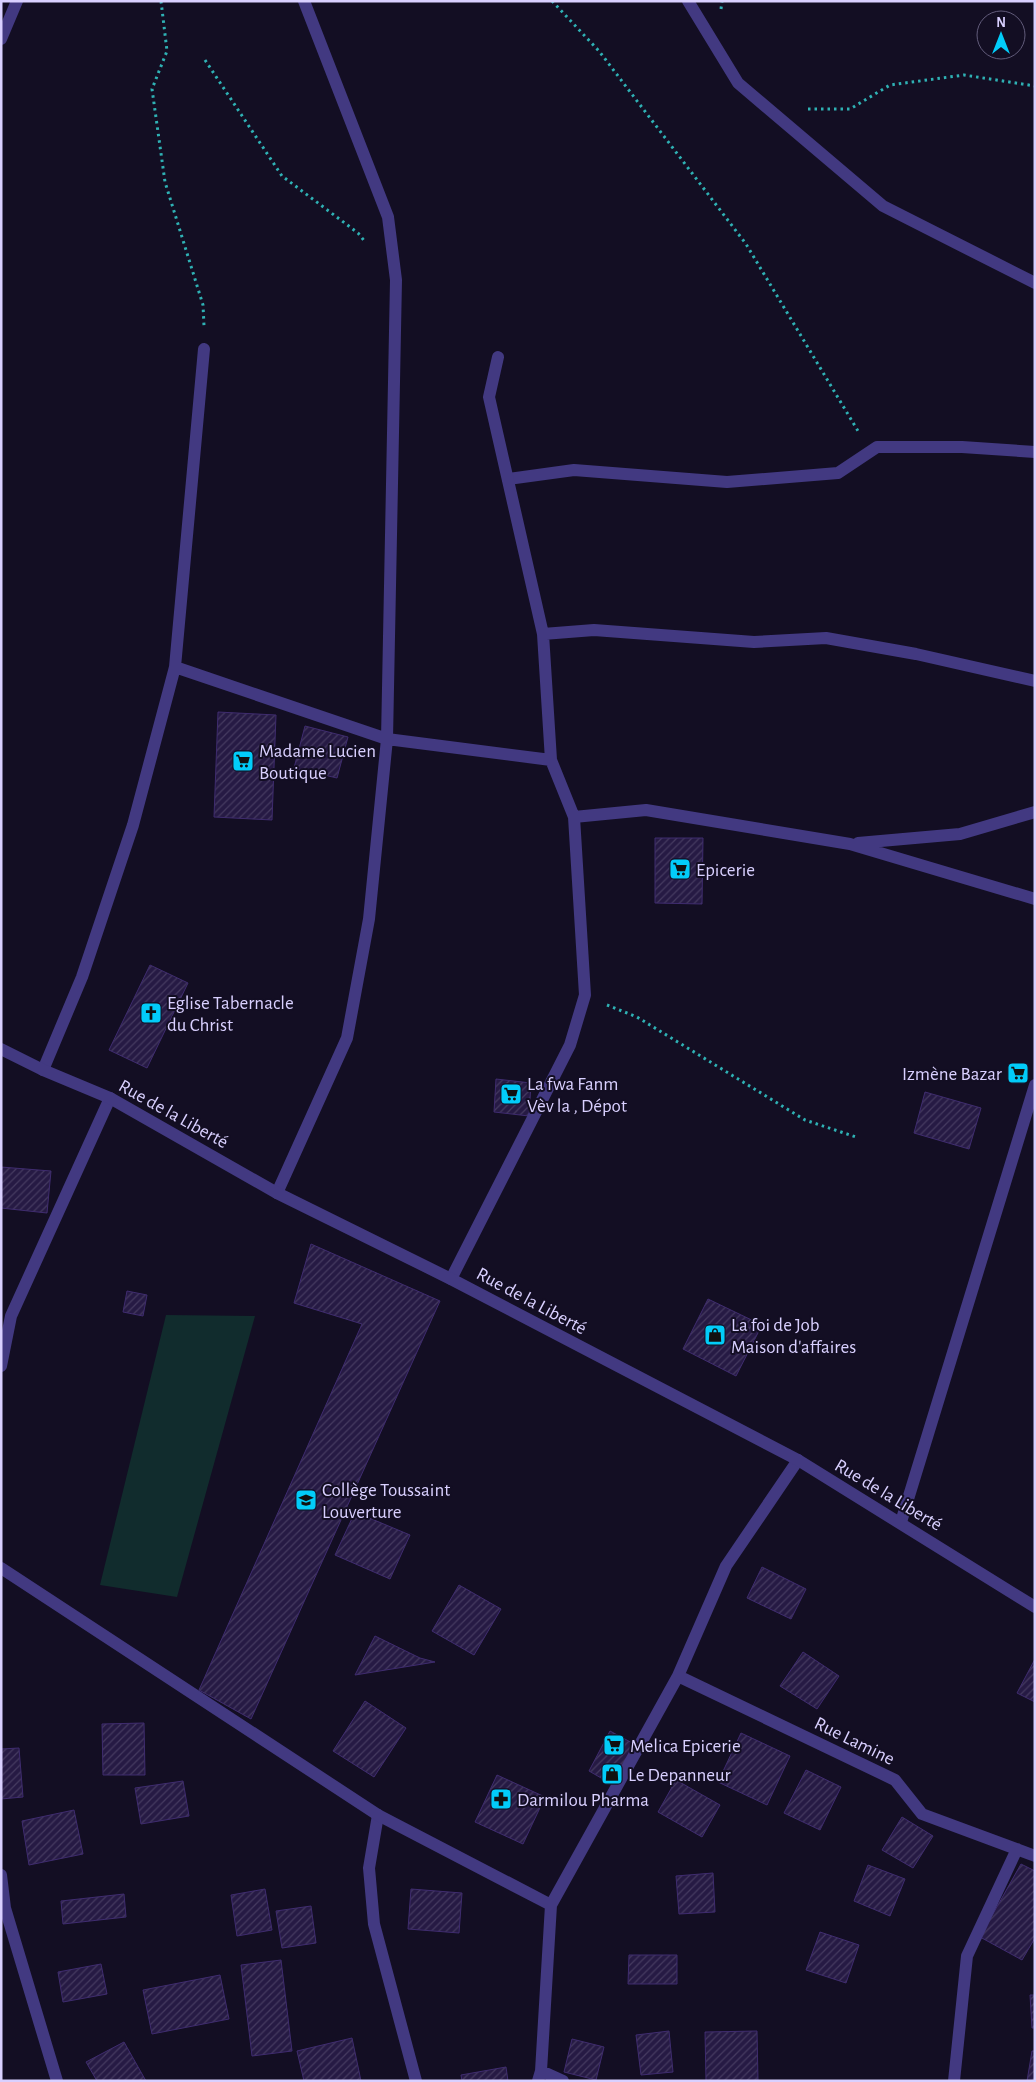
<svg xmlns="http://www.w3.org/2000/svg" width="1036" height="2082" font-family="'Alegreya Sans',sans-serif">
<defs>
<pattern id="building-hatch" width="6" height="6" patternUnits="userSpaceOnUse" patternTransform="scale(1.25)"><rect width="6" height="6" fill="#261a44"/><path d="M-1 1l2-2M0 6l6-6M5 7l2-2" fill="none" stroke="#453a60"/></pattern>
</defs>
<rect width="100%" height="100%" fill="#130e23"/>
<path fill="#112c2d" d="M166,1315L255,1316L177,1597L100,1585Z"/>
<path fill="url(#building-hatch)" stroke="#3f2c6f" d="M218,712L276,715L272,820L214,817Z
M305,726L348,737L337,778L294,768Z
M655,838H703L702,904L655,903Z
M150,965L188,983L147,1068L109,1050Z
M496,1079L531,1083L529,1116L494,1112Z
M925,1092L981,1108L969,1149L914,1133Z
M1,1167L51,1171L47,1213L1,1208Z
M311,1244L440,1301L251,1719L199,1690L362,1324L294,1303Z
M127,1291L147,1295L143,1316L123,1312Z
M708,1299L762,1325L736,1376L683,1349Z
M355,1512L410,1535L390,1579L335,1555Z
M762,1567L806,1589L791,1619L747,1598Z
M459,1585L501,1609L474,1655L432,1631Z
M375,1636L420,1658L435,1662L355,1675Z
M803,1652L839,1676L817,1709L780,1686Z
M1035,1659V1702L1017,1693Z
M365,1701L406,1728L374,1777L333,1751Z
M144,1723L145,1775H103L102,1724Z
M610,1731L636,1745L615,1786L589,1771Z
M741,1733L790,1756L767,1805L718,1782Z
M19,1748L23,1797L1,1799V1749Z
M806,1770L841,1787L820,1830L784,1813Z
M497,1775L545,1797L523,1844L475,1822Z
M676,1780L720,1805L702,1837L658,1812Z
M183,1781L189,1816L141,1824L135,1788Z
M74,1810L83,1854L29,1865L22,1821Z
M902,1817L933,1836L913,1868L882,1850Z
M1021,1864L1035,1871V1938L1022,1960L980,1937Z
M868,1865L905,1879L890,1916L854,1901Z
M713,1873L715,1912L679,1914L676,1876Z
M265,1889L272,1930L237,1936L231,1895Z
M411,1889L462,1893L459,1933L408,1929Z
M124,1894L126,1917L63,1924L61,1901Z
M311,1906L316,1943L282,1948L276,1911Z
M820,1932L859,1945L846,1983L806,1970Z
M629,1955H677V1984H628Z
M281,1960L292,2051L252,2056L241,1965Z
M101,1964L107,1994L63,2002L58,1972Z
M220,1975L229,2019L152,2034L143,1990Z
M1030,1995H1035V2028H1032Z
M669,2031L673,2072L641,2075L636,2035Z
M757,2031L758,2081H706L705,2032Z
M352,2038L361,2081H304L297,2051Z
M572,2039L604,2047L596,2080L564,2072Z
M124,2042L146,2081H97L86,2062Z
M1032,2051H1035V2081H1027Z
M506,2067L508,2081H462L461,2075Z"/>
<g fill="none" stroke-linecap="round" stroke-linejoin="round">
<path stroke="#2fb1b4" stroke-width="3" stroke-dasharray="2.5 4" stroke-linecap="butt" d="M161,1L167,51L152,89L165,182L203,305L204,326
M552,1L599,51L746,244L858,431
M721,9L722,1
M205,60L282,176L358,233L366,243
M808,109H850L890,85L964,75L1035,86
M607,1005L637,1017L805,1120L856,1137"/>
<path stroke="#423981" stroke-width="12" d="M508,479L574,470L727,482L838,473L877,447H962L1035,452
M378,1815L369,1868L374,1924L416,2081"/>
<path stroke="#423981" stroke-width="12" d="M688,1L738,83L883,206L1035,283
M1,39L17,1
M543,634L594,630L754,642L826,638L916,654L1035,681
M175,667L387,739L551,760
M574,817L646,810L850,844L1035,899
M858,843L960,834L1035,812
M43,1070L82,977L133,825L175,667L204,349
M277,1193L347,1038L369,919L387,739L396,280L388,217L304,1
M451,1279L570,1045L585,995L574,817L551,760L543,634L489,397L498,357
M1,1366L11,1316L110,1098
M901,1522L1035,1085
M1,1568L378,1815L551,1905L678,1676L726,1566L798,1460
M678,1676L895,1780L922,1814L1035,1856
M1,1875L5,1908L57,2081
M541,2071L563,2081
M538,2081L541,2071L551,1905
M954,2081L967,1956L1017,1849"/>
<path stroke="#423981" stroke-width="12" d="M1,1049L43,1070L110,1098L277,1193L451,1279L798,1460L1035,1607"/>
</g>
<defs>
<g id="supermarket-square" transform="scale(1.125)"><rect x="-9" y="-9" width="18" height="18" rx="4" fill="#02ccf9" stroke="#130e23"/><path d="M-6-5.5h2.5l.6 2H6L4.5 2H-2.5L-4.4-4H-6ZM-1.5 3.2a1.3 1.3 0 1 0 .1 0ZM3 3.2a1.3 1.3 0 1 0 .1 0Z" fill="#111"/></g>
<g id="church-square" transform="scale(1.125)"><rect x="-9" y="-9" width="18" height="18" rx="4" fill="#02ccf9" stroke="#130e23"/><path d="M-1.2-6h2.4v3.5h3.3v2.4h-3.3V6h-2.4V-.1h-3.3v-2.4h3.3Z" fill="#111"/></g>
<g id="shop-square" transform="scale(1.125)"><rect x="-9" y="-9" width="18" height="18" rx="4" fill="#02ccf9" stroke="#130e23"/><path d="M-5-2.5h2.3a2.7 3.5 0 0 1 5.4 0H5L5.5 6h-11ZM-1.5-2.5h3a1.5 2.3 0 0 0-3 0Z" fill="#111"/></g>
<g id="school-square" transform="scale(1.125)"><rect x="-9" y="-9" width="18" height="18" rx="4" fill="#02ccf9" stroke="#130e23"/><path d="M0-5L7-2L0 1L-7-2ZM-4 1L0 2.5L4 1V4Q0 6-4 4Z" fill="#111"/></g>
<g id="pharmacy-square" transform="scale(1.125)"><rect x="-9" y="-9" width="18" height="18" rx="4" fill="#02ccf9" stroke="#130e23"/><path d="M-2-6h4v4h4v4h-4v4h-4v-4h-4v-4h4Z" fill="#111"/></g>
</defs>
<g fill-rule="evenodd">
<use href="#supermarket-square" x="243" y="761"/>
<use href="#supermarket-square" x="680" y="869"/>
<use href="#church-square" x="151" y="1013"/>
<use href="#supermarket-square" x="1018" y="1073"/>
<use href="#supermarket-square" x="511" y="1094"/>
<use href="#shop-square" x="715" y="1335"/>
<use href="#school-square" x="306" y="1500"/>
<use href="#supermarket-square" x="614" y="1745"/>
<use href="#shop-square" x="612" y="1774"/>
<use href="#pharmacy-square" x="501" y="1799"/>
</g>
<g text-anchor="middle" stroke-width="4" stroke-linejoin="round" paint-order="stroke">
<g font-size="19" fill="#d9d0ff" stroke="#130e23" text-anchor="start">
<text x="259" y="757">Madame Lucien<tspan x="259" dy="22">Boutique</tspan></text>
<text x="696" y="876">Epicerie</text>
<text x="167" y="1009">Eglise Tabernacle<tspan x="167" dy="22">du Christ</tspan></text>
<text x="1002" y="1080" text-anchor="end">Izmène Bazar</text>
<text x="527" y="1090">La fwa Fanm<tspan x="527" dy="22">Vèv la , Dépot</tspan></text>
<text x="731" y="1331">La foi de Job<tspan x="731" dy="22">Maison d'affaires</tspan></text>
<text x="322" y="1496">Collège Toussaint<tspan x="322" dy="22">Louverture</tspan></text>
<text x="630" y="1752">Melica Epicerie</text>
<text x="628" y="1781">Le Depanneur</text>
<text x="517" y="1806">Darmilou Pharma</text>
</g>
<g font-size="19" fill="#d9d0ff" stroke="#130e23">
<text transform="translate(174 1113) rotate(29)" y="7">Rue de la Liberté</text>
<text transform="translate(532 1300) rotate(28)" y="7">Rue de la Liberté</text>
<text transform="translate(889 1494) rotate(31)" y="7">Rue de la Liberté</text>
<text transform="translate(855 1740) rotate(26)" y="7">Rue Lamine</text>
</g>
</g>
<rect width="1036" height="2082" fill="none" stroke="#d9d0ff" stroke-width="5"/>
<g transform="translate(1001 35)"><circle r="24" fill="#130e23" stroke="#625c7b"/>
<path d="M0-4L9 19L0 12L-9 19Z" fill="#02ccf9"/>
<text y="-8" font-size="14" font-weight="bold" text-anchor="middle" fill="#d9d0ff">N</text>
</g>
</svg>
